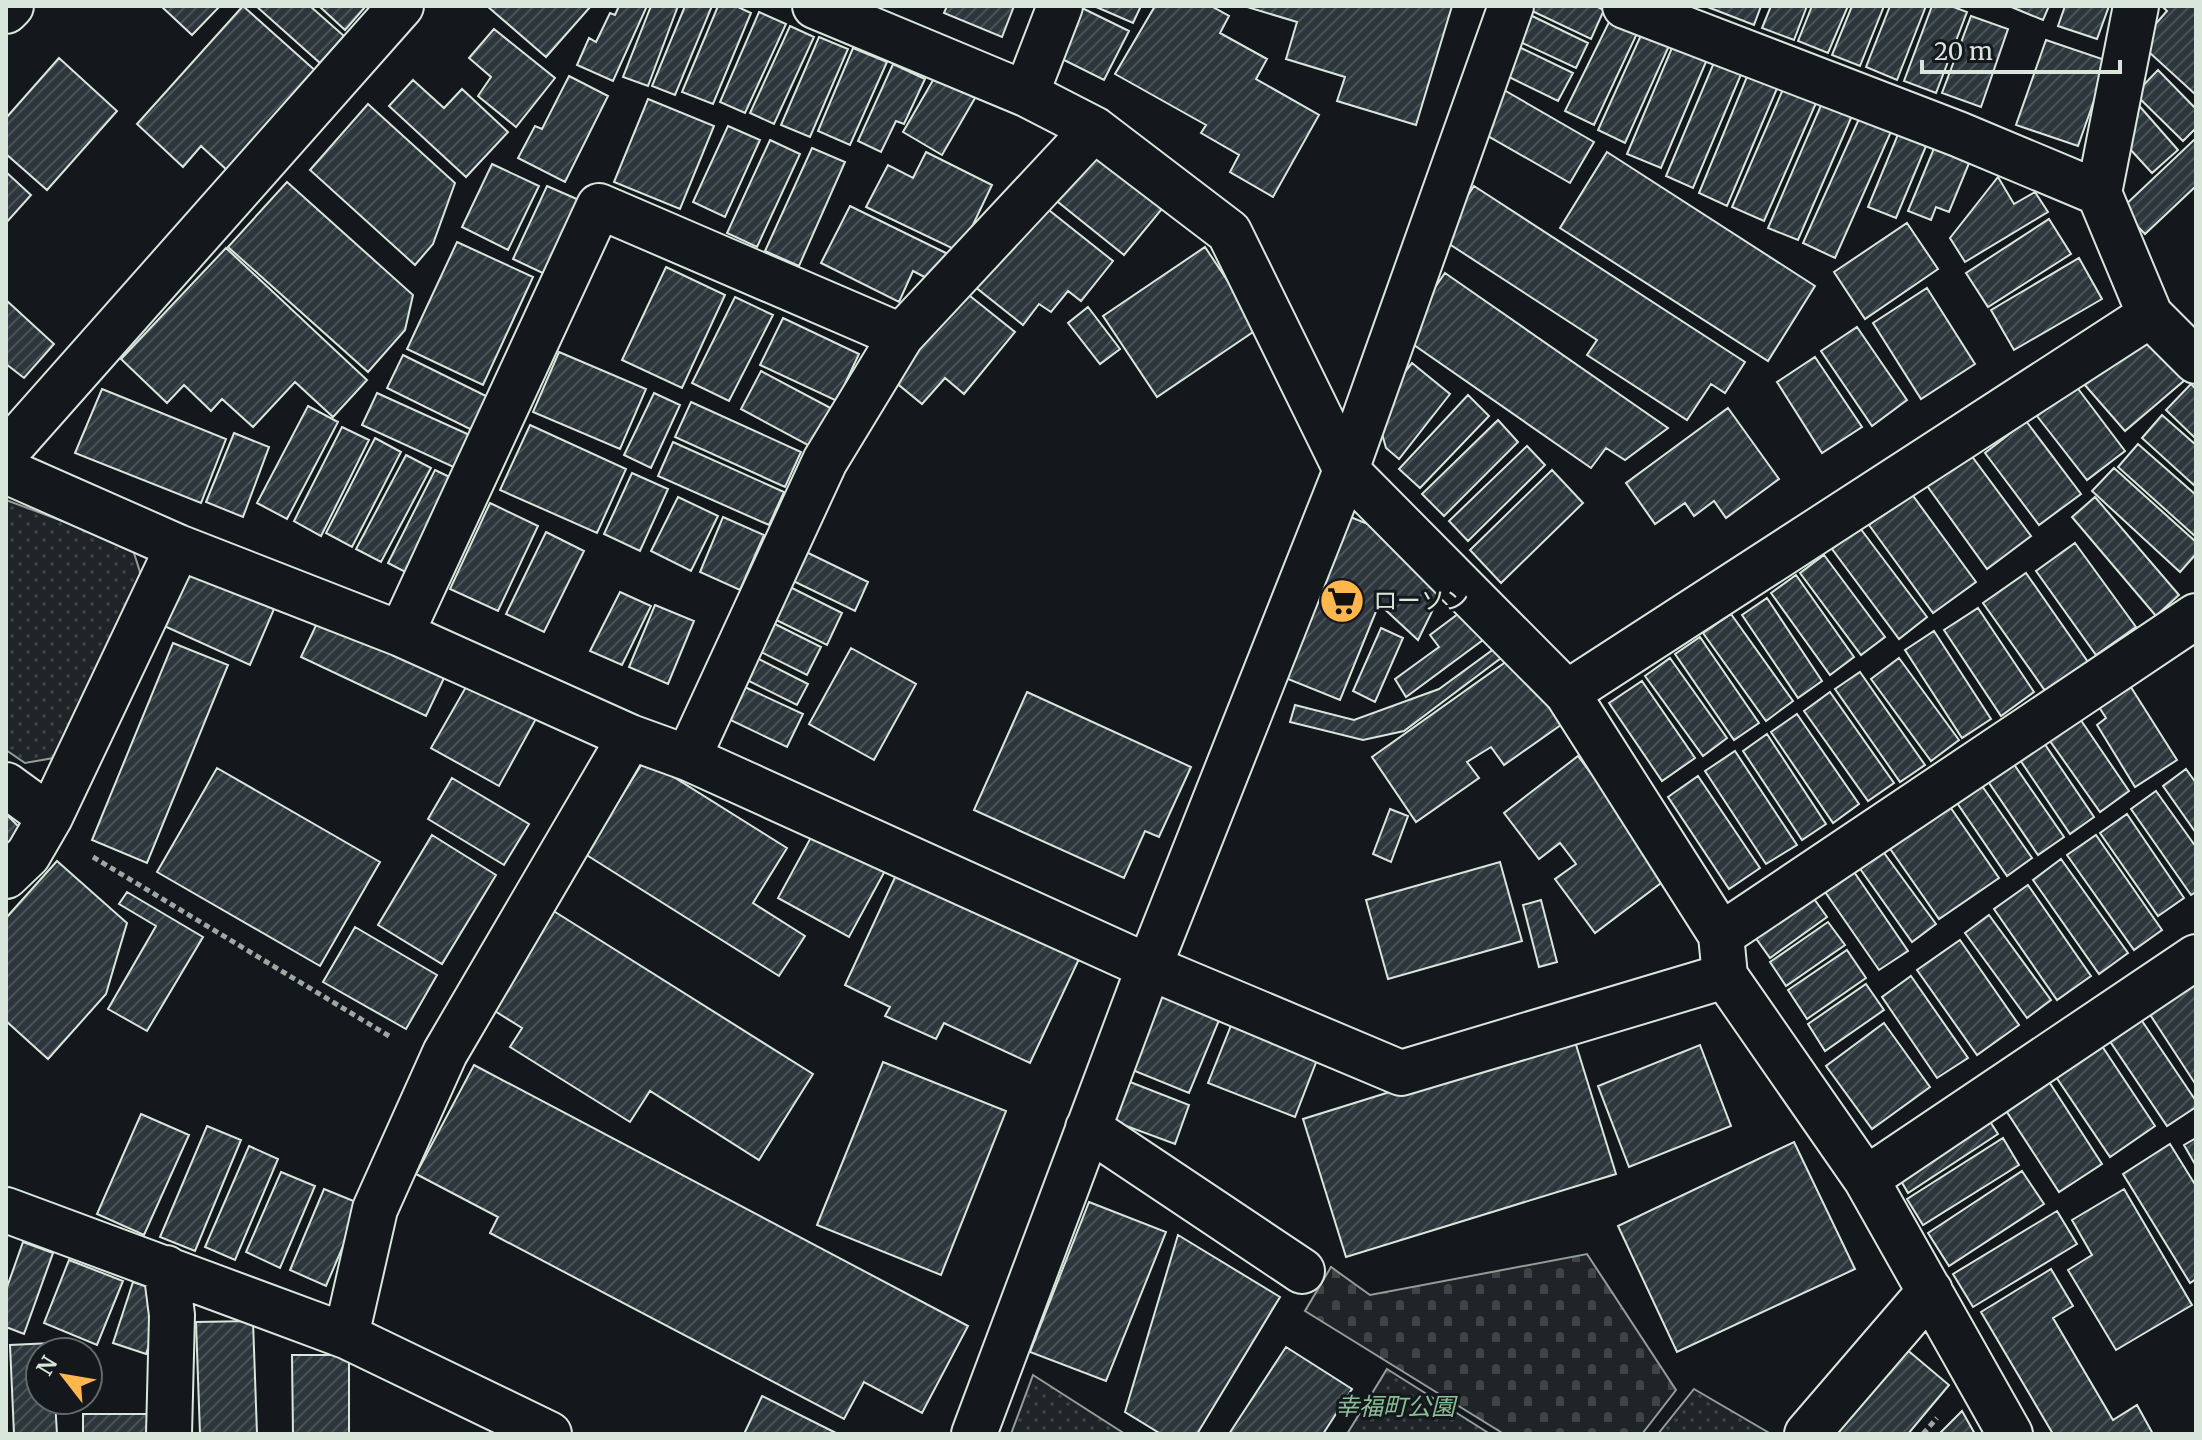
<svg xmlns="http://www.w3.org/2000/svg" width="2202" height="1440" font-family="Merriweather,'Noto Sans JP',serif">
<defs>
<pattern id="cemetery-stones" width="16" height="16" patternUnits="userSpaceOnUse" patternTransform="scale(2)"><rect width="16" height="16" fill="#202428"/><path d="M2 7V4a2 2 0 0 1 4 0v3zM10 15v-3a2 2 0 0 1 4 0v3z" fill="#404447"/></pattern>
<pattern id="park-dots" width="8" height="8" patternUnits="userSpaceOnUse" patternTransform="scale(2)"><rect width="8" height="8" fill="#202428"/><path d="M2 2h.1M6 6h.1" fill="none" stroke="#404447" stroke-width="1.8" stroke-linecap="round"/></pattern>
<pattern id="building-hatch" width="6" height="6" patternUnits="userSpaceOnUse" patternTransform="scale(2)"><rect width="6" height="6" fill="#2c363c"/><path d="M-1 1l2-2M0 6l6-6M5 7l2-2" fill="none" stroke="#4a5358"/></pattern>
</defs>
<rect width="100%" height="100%" fill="#14181c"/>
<path fill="url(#cemetery-stones)" stroke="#939e99" stroke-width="2" d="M1587,1254L1676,1390L1642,1434H1504L1305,1311L1331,1267L1370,1295Z"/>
<path fill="url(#park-dots)" stroke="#939e99" stroke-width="2" d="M6,500L132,547L141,575L59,757L25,763L6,750Z
M1387,1369L1490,1434H1347Z
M1033,1375L1125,1434H1011Z
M1694,1389L1771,1434H1658Z"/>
<path fill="url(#building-hatch)" stroke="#d8e6dc" stroke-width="2" d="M161,6H220L192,35Z
M243,6L318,73L228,171L201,146L183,167L137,124Z
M256,6H310L344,36L320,63Z
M319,6H366L345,30Z
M487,6H591L546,57Z
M619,6H647L613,81L577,65L589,38L596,42L610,13L615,15Z
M651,6H678L648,86L623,77Z
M685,6H712L675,95L652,86Z
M718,6H736L751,13L713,104L682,92Z
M947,6H1014L1002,37L944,13Z
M1078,6L1129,31L1104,80L1052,54Z
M1094,6H1141L1133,23Z
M1155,6H1211L1229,16L1220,33L1267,59L1256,79L1319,115L1273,197L1230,172L1239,155L1201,133L1206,125L1115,74Z
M1244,6H1452L1416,125L1337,101L1345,77L1286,59L1297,22Z
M1532,6H1596L1604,10L1591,39L1530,10Z
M1705,6H1761L1754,25Z
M1771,6H1807L1794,40L1762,28Z
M1812,6H1848L1828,53L1798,41Z
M1852,6H1884L1860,66L1832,55Z
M1890,6H1926L1897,80L1866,67Z
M1932,6H1951L1967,12L1936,93L1904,81Z
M2009,6H2049L2043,20Z
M2065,6H2109L2097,39L2058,26Z
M2162,6H2196V95L2139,43L2167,11Z
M759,12L786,24L745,113L720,102Z
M1614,12L1641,25L1594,125L1565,111Z
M1528,14L1588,43L1576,68L1516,40Z
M1971,16L2008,29L1981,107L1942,93Z
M1646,24L1673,37L1625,143L1598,130Z
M790,26L814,37L774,124L750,113Z
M494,29L555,78L516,127L478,96L491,77L469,58Z
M1677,36L1711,50L1661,168L1627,154Z
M819,37L848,49L810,137L781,125Z
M2046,40L2108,61L2078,146L2016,125Z
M1515,45L1573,73L1558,101L1501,73Z
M853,48L887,62L850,145L818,131Z
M1718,53L1745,65L1693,188L1666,176Z
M59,58L117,111L47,190L6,154V118Z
M893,64L925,79L904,124L896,121L881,152L858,141Z
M1751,67L1781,79L1727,206L1699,193Z
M2158,70L2196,109V128L2183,141L2135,94Z
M936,75L975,98L942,155L903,132Z
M569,76L608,96L565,182L518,158L535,126L542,129Z
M413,80L444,108L462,89L508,132L466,177L389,106Z
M1787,80L1820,94L1764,221L1732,207Z
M1504,90L1594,142L1570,183L1481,132Z
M1825,96L1855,109L1798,240L1768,228Z
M648,99L714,126L680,209L614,182Z
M2135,101L2178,150L2152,173L2118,136Z
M368,104L455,183L433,244L415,265L310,170Z
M1863,110L1894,125L1835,258L1803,243Z
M728,126L760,140L725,217L693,202Z
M1901,127L1929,139L1896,218L1868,207Z
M2196,138V186L2145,234L2121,209Z
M770,140L800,154L757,247L727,233Z
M1937,141L1972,156L1949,212L1936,207L1931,220L1908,211Z
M1094,146L1166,204L1124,255L1053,198Z
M812,148L845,162L799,266L765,251Z
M926,152L992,185L960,252L866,207L888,165L913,178Z
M1607,152L1815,286L1768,361L1560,228Z
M492,164L539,186L508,250L462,227Z
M6,172L31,195L6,223Z
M1998,177L2014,204L2035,192L2048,212L1965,262L1950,238Z
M287,182L413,295L405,330L368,372L228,247Z
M547,186L586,203L551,277L513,259Z
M1474,186L1745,362L1725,393L1711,384L1687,420L1587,355L1597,340L1440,238Z
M1040,203L1113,261L1081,301L1068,291L1051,312L1039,304L1023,325L974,286Z
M850,206L948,254L934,282L913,271L899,302L821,263Z
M2049,219L2071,254L1988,307L1966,273Z
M1907,223L1938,269L1865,319L1834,272Z
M457,242L533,277L483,385L407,349Z
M1205,247L1259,328L1157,397L1103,316Z
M226,248L367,380L333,417L295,382L253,427L222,399L211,411L184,385L167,403L121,359Z
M2079,258L2102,299L2014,350L1991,310Z
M666,267L725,295L682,388L622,360Z
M1445,273L1668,428L1625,460L1606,448L1591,468L1401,336Z
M1927,288L1975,364L1921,399L1873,323Z
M965,292L1015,332L964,394L945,378L922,404L894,381Z
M735,297L773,315L729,401L692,383Z
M6,300L54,344L24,378L6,364Z
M1088,307L1120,349L1100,364L1068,323Z
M783,318L859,354L837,401L760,365Z
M1857,327L1907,400L1872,426L1821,351Z
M2147,331L2186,379L2125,431L2084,384Z
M559,352L646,389L620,449L533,412Z
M403,355L490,398L474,431L387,388Z
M1815,357L1862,427L1822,453L1777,382Z
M1412,363L1450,394L1399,459L1386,448L1375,409Z
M761,371L838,412L817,450L741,409Z
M2191,384L2196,389V439L2166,410Z
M2076,386L2125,451L2087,480L2037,416Z
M102,389L226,439L201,503L75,453Z
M377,393L474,437L460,470L362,425Z
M654,393L680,405L651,468L624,455Z
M1468,395L1489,416L1420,488L1399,469Z
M691,402L801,452L785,487L675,437Z
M308,406L338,422L287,519L257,503Z
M1728,408L1779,479L1726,518L1714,501L1694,516L1685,503L1655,524L1626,483Z
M2162,415L2196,445V487L2142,438Z
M1498,420L1518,442L1444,516L1422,494Z
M2026,421L2081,494L2039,525L1985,453Z
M530,425L626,469L597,533L500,490Z
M342,427L369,440L321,536L294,521Z
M234,433L269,447L243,517L206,502Z
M375,438L401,452L352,547L326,533Z
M673,442L784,492L769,525L658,476Z
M2138,444L2196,495V537L2118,467Z
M1527,446L1545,465L1468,541L1449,521Z
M1968,451L2031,536L1987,569L1925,483Z
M406,455L431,468L381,562L356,549Z
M2114,468L2196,542V554L2180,572L2092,491Z
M435,470L460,482L413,576L388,563Z
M1552,470L1583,503L1501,583L1470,550Z
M632,473L668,489L640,551L604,534Z
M1911,493L1976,582L1933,613L1869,525Z
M678,497L718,516L691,571L651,551Z
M2095,497L2179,595L2156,616L2072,517Z
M490,503L538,526L498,611L450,589Z
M1348,516L1395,535L1445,585L1418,640L1379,604L1340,700L1283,677Z
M723,517L764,535L740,590L700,572Z
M1860,528L1927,617L1899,639L1832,549Z
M546,532L584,551L544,632L506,614Z
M2075,543L2136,627L2096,655L2036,571Z
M800,549L868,582L855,611L787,578Z
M1824,555L1885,637L1861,655L1800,573Z
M187,571L274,609L250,665L162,625Z
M2026,573L2088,662L2046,692L1983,603Z
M1796,575L1854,657L1830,675L1771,593Z
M782,583L842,613L827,645L766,615Z
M620,592L651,606L622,665L590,651Z
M1767,598L1822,681L1798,698L1742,615Z
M655,605L694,621L668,684L629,667Z
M1466,608L1487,637L1406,697L1395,679L1439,647L1430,635Z
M1978,608L2034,692L2001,716L1944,630Z
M1731,614L1793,701L1766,721L1703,633Z
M320,617L445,676L426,716L301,657Z
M765,619L821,647L807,675L751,647Z
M1381,628L1403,638L1375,702L1353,691Z
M1934,631L1991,719L1962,738L1905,650Z
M1700,637L1759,723L1734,740L1675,654Z
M173,643L228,665L147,863L92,840Z
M1498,646L1505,655L1404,731L1363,740L1290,722L1295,705L1354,720L1439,689Z
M851,648L916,684L874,760L809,724Z
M747,653L808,684L797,705L737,675Z
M1517,654L1565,722L1504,765L1491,747L1467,762L1479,778L1416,822L1372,757Z
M1670,658L1727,738L1703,756L1645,676Z
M1899,658L1959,740L1931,761L1871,679Z
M1860,672L1925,765L1900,782L1835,689Z
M2122,673L2177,760L2135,787L2097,725L2106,718L2090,693Z
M470,680L537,717L499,786L431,748Z
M1642,681L1695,758L1662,781L1609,703Z
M734,682L803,714L787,747L718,714Z
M1027,692L1191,767L1159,837L1145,831L1124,878L974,810Z
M1830,692L1894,783L1868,801L1804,711Z
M2076,713L2129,791L2100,812L2045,734Z
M1797,714L1859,804L1833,823L1771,732Z
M1767,734L1826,824L1802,840L1743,751Z
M2040,737L2094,817L2070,834L2016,754Z
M1735,751L1797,845L1766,864L1705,771Z
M1578,756L1669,877L1595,933L1555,879L1576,864L1560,843L1539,859L1504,813Z
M645,759L787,848L753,903L805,936L779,976L585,854Z
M2011,760L2064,837L2038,855L1985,777Z
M217,768L380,862L320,966L157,872Z
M2186,769L2196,783V833L2163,786Z
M1698,776L1760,868L1729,889L1668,797Z
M452,778L529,824L504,865L428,819Z
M1980,783L2032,858L2007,876L1955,800Z
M2156,791L2196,847V892L2191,895L2131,809Z
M1944,798L1999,878L1939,919L1884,840Z
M1390,809L1408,816L1391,862L1373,854Z
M6,814L26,834L6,855Z
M2127,814L2184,898L2158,916L2100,833Z
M815,830L886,869L849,937L778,898Z
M432,835L496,875L442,964L378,925Z
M2096,835L2162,930L2134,950L2067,855Z
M1879,846L1936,924L1912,942L1856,863Z
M2061,859L2128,953L2099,974L2033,880Z
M57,861L127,923L106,994L48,1059L6,1021V918Z
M1500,862L1522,941L1388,979L1366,900Z
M1850,866L1908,951L1879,970L1821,886Z
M897,873L1080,957L1030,1063L944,1023L936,1039L885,1016L890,1007L845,985Z
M2028,885L2091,976L2057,1000L1994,909Z
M1807,889L1827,917L1770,958L1750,930Z
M127,892L203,937L147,1031L108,1009L156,926L119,904Z
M1541,900L1557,962L1539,967L1523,905Z
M552,910L813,1074L759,1160L650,1091L630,1122L510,1047L522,1028L490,1008Z
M1989,915L2051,1000L2027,1018L1965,933Z
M1828,922L1845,945L1786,986L1770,962Z
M355,927L437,975L406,1029L323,982Z
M1960,940L2019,1025L1977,1055L1917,970Z
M1847,950L1866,978L1807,1019L1788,990Z
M1911,976L1968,1058L1937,1078L1882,997Z
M2196,977V1085L2147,1010Z
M1866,984L1884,1010L1825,1051L1808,1024Z
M1156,986L1222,1013L1189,1093L1125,1067Z
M2136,1012L2196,1101V1107L2167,1126L2105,1034Z
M1234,1018L1320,1052L1295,1117L1208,1083Z
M1884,1023L1930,1087L1872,1129L1826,1066Z
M1573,1035L1616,1174L1346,1257L1303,1119Z
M2098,1040L2155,1126L2110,1157L2052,1071Z
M1700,1045L1731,1126L1629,1167L1598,1086Z
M883,1062L1006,1111L941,1275L817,1225Z
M474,1065L968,1326L922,1413L864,1382L844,1419L490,1233L498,1217L416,1174Z
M2046,1077L2102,1164L2059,1192L2003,1106Z
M1125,1080L1189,1105L1175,1144L1110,1120Z
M1982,1109L1998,1134L1908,1193L1893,1167Z
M141,1114L189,1135L144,1235L97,1214Z
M207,1126L241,1140L195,1251L160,1237Z
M2003,1138L2019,1165L1923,1225L1907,1199Z
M2196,1138V1166L2184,1145Z
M1794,1142L1855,1269L1677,1352L1618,1226Z
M2170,1144L2196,1186V1279L2190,1283L2123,1174Z
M249,1146L278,1159L235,1260L205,1247Z
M2022,1171L2044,1204L1949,1266L1928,1233Z
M281,1172L315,1186L280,1268L246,1252Z
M324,1189L361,1204L326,1286L290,1270Z
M2124,1189L2192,1305L2116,1350L2068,1270L2092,1255L2072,1220Z
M1089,1202L1166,1232L1106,1381L1030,1352Z
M2057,1211L2077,1244L1973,1307L1953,1274Z
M1178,1235L1280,1297L1197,1434H1161L1125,1412Z
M23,1242L53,1253L24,1334L6,1327V1290Z
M69,1260L123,1281L97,1345L44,1323Z
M2051,1269L2073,1306L2053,1318L2113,1420L2137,1405L2153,1434H2053L1981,1312Z
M133,1282L166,1293L146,1354L113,1343Z
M253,1321L257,1434H200L196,1322Z
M52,1343L53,1352H40V1400H55L57,1434H14L10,1345Z
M1899,1343L1949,1385L1908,1434H1824Z
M1286,1347L1352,1389L1323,1434H1229Z
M292,1355H349V1434H293Z
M762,1396L838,1434H744Z
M1962,1411L1975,1434H1939Z
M83,1414H154V1434H83Z"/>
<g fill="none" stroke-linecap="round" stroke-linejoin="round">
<g stroke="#d8e6dc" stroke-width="48">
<path id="minor" d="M815,6L1026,94L1094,129L1229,232L1346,470L1567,693L1721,935L1725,976L1866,1179L2010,1434
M1625,6L1958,134L2099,193
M2136,6L2099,193L2150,315L2196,361
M6,11L11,6
M1026,94L1060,6
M6,452L401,6
M6,471L178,547L401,634L630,737L688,758L1149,967L1401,1073L1725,976
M401,634L599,206L901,336
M1567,693L2150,315
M688,758L825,461L901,336L1094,129
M6,785L50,817
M6,876L28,855L50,817L178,547
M1721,935L2196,616
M1088,1128L1302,1271
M1866,1179L2196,957
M6,1210L346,1336L549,1434
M166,1268L172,1315L169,1434
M346,1336L375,1209L445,1053L630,737
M974,1434L1149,967L1346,470L1511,6
M1807,1434L1930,1291"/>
</g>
<path stroke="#9da8a2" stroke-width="5" stroke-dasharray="6 4" stroke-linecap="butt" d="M93,857L389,1036
M1923,1434L1937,1418"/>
<use href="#minor" stroke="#14181c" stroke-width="44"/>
</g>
<defs>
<g id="supermarket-disc" transform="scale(2.3)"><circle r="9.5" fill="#ffb74d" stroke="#14181c"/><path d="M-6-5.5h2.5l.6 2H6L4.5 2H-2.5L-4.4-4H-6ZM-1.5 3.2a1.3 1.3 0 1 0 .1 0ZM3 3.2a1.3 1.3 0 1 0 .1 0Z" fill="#111"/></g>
</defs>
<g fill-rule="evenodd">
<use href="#supermarket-disc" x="1342" y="601"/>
</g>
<g text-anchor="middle" stroke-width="6" stroke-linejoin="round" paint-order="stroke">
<g font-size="24" fill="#d8e6dc" stroke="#14181c" text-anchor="start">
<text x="1373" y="609">ローソン</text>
</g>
<g font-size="24" font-style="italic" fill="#8ac095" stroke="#14181c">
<text x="1395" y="1415">幸福町公園</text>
</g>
</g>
<rect width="2202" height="1440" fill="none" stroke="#d8e6dc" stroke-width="16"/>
<g transform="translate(64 1376) rotate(301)"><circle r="38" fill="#14181c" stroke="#626a69" stroke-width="2"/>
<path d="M0-6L14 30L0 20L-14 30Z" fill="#ffb74d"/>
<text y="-12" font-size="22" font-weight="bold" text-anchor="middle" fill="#d8e6dc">N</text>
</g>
<path d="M1922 60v12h198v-12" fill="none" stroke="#d8e6dc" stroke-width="4"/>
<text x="1934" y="60" font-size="24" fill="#d8e6dc" stroke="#14181c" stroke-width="6" paint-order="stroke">20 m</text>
</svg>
